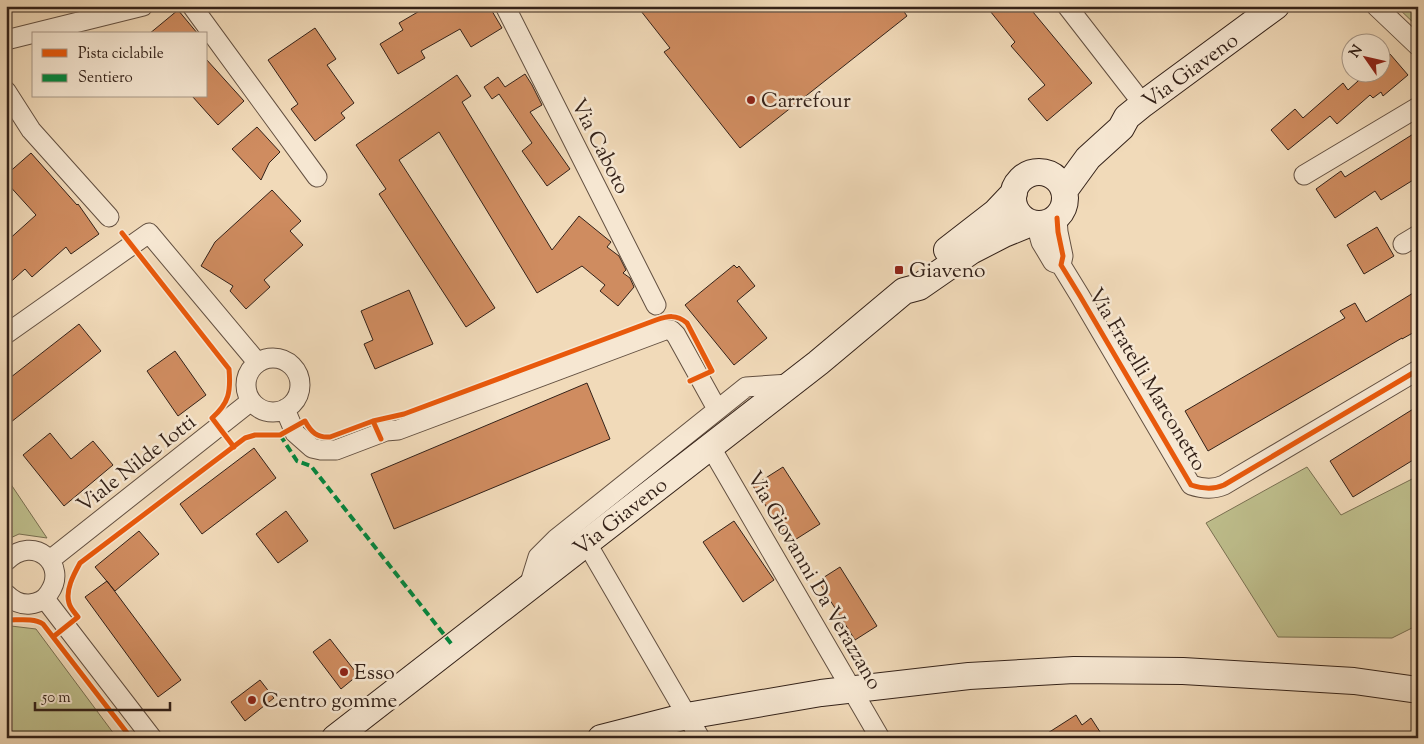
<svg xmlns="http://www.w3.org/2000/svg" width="1424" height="744" font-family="'Sorts Mill Goudy',serif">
<rect width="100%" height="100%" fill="#f1dab9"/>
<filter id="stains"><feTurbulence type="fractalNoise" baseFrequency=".004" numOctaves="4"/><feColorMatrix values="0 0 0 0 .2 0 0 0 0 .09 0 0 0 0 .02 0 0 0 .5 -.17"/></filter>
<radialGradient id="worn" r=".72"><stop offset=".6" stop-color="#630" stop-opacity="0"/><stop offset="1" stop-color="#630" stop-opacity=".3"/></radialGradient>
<path fill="#bebe8c" stroke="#797052" d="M1396,6H1418V27Z
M1307,467L1341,515L1418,476V625L1392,638L1278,637L1206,523Z
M6,477L47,538L19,534L6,540Z
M11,626L36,629L117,738H6V630Z"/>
<path fill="#cf8c60" stroke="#342219" d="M428,6H489L502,28L471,47L460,29L421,51L425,58L398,74L380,44L403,30L399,23Z
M637,6H900L907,16L740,148L664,52L670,48Z
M986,6H1028L1092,83L1047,121L1028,99L1045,85L1011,46L1015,42Z
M178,10L198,34H149Z
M315,28L336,59L327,65L354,103L341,113L345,118L315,141L291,109L298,104L268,60Z
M1390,54L1408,75L1383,96L1381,92L1373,98L1370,95L1337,124L1330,116L1288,150L1271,130L1295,109L1303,118L1343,83L1348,90L1368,72H1382V61Z
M206,59L244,101L218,125L192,96H206Z
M525,74L532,85L542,105L530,112L570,169L547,186L522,151L532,143L499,94L492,99L484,87L498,77L505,87Z
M457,75L471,96L462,102L552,250L579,216L611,242L607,247L619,256L626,270L623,273L630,278L634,287L618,306L600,291L605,285L582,266L537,293L439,132L399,160L495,308L466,327L379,194L386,189L356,145Z
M257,127L280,152L269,163L261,180L232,149Z
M1418,131V177L1381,200L1375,191L1335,218L1316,189L1341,171L1345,177Z
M31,153L77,205L78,204L99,234L71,254L66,247L32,277L25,269L6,286V242L36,215L6,182V175Z
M272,190L301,221L290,231L303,245L264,280L270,287L246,309L230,291L233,286L201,266L215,242Z
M1377,227L1394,256L1364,274L1347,245Z
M734,265L737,268L739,266L755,286L737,301L767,338L734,365L685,305Z
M409,290L433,344L375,369L364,344L373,340L361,311Z
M1418,290V330L1402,339V338L1208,451L1185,411L1345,318L1340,311L1355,303L1366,322Z
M79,324L101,351L6,426V381Z
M175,351L206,395L178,416L147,371Z
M587,383L610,439L394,529L371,474Z
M1418,406V457L1353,497L1330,461Z
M50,433L71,459L93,441L113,465L64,506L23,455Z
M254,448L276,478L202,534L180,504Z
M783,467L820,524L790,543L753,486Z
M286,511L308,541L278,563L256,534Z
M734,521L774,580L743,602L703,542Z
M139,531L159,554L115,591L95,567Z
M840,567L877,626L855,640L818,581Z
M107,581L181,680L158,697L85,597Z
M330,639L358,675L341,689L313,652Z
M260,680L274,698L245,721L231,702Z
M1076,715L1082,725L1091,718L1104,738H1040Z"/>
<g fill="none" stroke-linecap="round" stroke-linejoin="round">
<g stroke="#635041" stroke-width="21">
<path id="minor" d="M192,6L317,177
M505,6L656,305
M1067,6L1143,104
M1376,6L1418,46
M6,40L143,6
M6,91L31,130L109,217
M1304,175L1418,107
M1057,218L1058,232L1063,256L1061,265L1080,296L1191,485C1203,489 1213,490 1224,485L1418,370
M1036,224L1041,242L1053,262L1061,265
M1403,244L1418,235
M6,334L149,233L257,362
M246 385a27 27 0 1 1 54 0a27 27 0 1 1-54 0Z
M285,409L295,433L312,448L321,450H336L386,431L398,430L665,330H671L676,335L717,409
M710,446L880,738
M586,542L700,738
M50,560L251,401
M6,561C34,533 69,565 49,593C45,600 38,603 30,604C20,605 13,601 6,594
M529,586L538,557L556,539L746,387L789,384
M45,599L152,738"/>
</g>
<g stroke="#342219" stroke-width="28">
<path id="secondary" d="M1013 198a26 26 0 1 1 52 0a26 26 0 1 1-52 0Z
M1064,191L1088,158L1121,128L1127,117L1143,104L1276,6
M947,250L996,212L1014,193
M335,738L818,363L904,291L919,287L971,251L1004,234L1031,223
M601,738L687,716L821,693L969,676L1074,670L1183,671L1354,681L1418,690"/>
</g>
<use href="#minor" stroke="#f6e7d2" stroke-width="19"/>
<use href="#secondary" stroke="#f6e7d2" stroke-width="26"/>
<path stroke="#00873e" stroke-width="4" stroke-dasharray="8 4" stroke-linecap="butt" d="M280,435L297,461L311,466L453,646"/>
<g stroke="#f6e7d2" stroke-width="8">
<path id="cycleway" d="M1057,218L1058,232L1063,256L1061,265L1080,296L1191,485C1203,489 1213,490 1224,485L1418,370
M122,233L229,369C231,392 229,403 212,418L234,447
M373,421L404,414L656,320C668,316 676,314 687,323L712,371L690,381
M6,623L9,620C20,620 34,618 43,624L131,738
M53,637L78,617C75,613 70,608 69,603C65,590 74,574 80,563L245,438L255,435H280L305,421C311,432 317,438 330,437L373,421L381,439"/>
</g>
<use href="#cycleway" stroke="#e8590c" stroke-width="5"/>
</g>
<g fill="#8f2418" stroke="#f6e7d2" stroke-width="2">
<circle cx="751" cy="100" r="5"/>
<rect x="894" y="265" width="10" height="10" rx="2.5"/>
<circle cx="344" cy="672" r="5"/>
<circle cx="252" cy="700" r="5"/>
</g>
<g text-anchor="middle" stroke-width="5" stroke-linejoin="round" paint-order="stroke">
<g font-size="21" fill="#342219" stroke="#f6e7d2">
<text transform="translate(1190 70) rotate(-36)" y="7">Via Giaveno</text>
<text transform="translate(601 146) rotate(63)" y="7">Via Caboto</text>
<text transform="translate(1148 379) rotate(59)" y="7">Via Fratelli Marconetto</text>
<text transform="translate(136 463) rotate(-38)" y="7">Viale Nilde Iotti</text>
<text transform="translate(620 516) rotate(-38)" y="7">Via Giaveno</text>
<text transform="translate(815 580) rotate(60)" y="7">Via Giovanni Da Verazzano</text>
</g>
<g font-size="21" fill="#342219" stroke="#f6e7d2" text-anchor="start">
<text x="761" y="107">Carrefour</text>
<text x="909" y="277">Giaveno</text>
<text x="354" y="679">Esso</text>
<text x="262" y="707">Centro gomme</text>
</g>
</g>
<rect width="1424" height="744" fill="none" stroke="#f1dab9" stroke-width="25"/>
<rect x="8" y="8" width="1409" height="729" fill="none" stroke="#342219" stroke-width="2.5"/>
<rect x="12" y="12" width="1399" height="719" fill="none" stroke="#342219"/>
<rect x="32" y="32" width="175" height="65" fill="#f6e7d2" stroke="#a89888"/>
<rect x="42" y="49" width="25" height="8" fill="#e8590c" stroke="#a89888"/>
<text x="78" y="58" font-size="15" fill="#342219">Pista ciclabile</text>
<rect x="42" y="74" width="25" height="8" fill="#00873e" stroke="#a89888"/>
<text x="78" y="82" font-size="15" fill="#342219">Sentiero</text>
<g transform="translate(1366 58) rotate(304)"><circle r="24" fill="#f6e7d2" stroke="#a89888"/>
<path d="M0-4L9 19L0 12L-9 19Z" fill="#8f2418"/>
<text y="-8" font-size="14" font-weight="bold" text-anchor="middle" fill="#342219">N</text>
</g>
<path d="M35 702v8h135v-8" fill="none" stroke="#342219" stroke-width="2.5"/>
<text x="42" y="702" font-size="15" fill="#342219" stroke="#f6e7d2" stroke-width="4" paint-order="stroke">50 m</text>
<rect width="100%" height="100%" filter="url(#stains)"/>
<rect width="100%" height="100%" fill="url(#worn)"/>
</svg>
